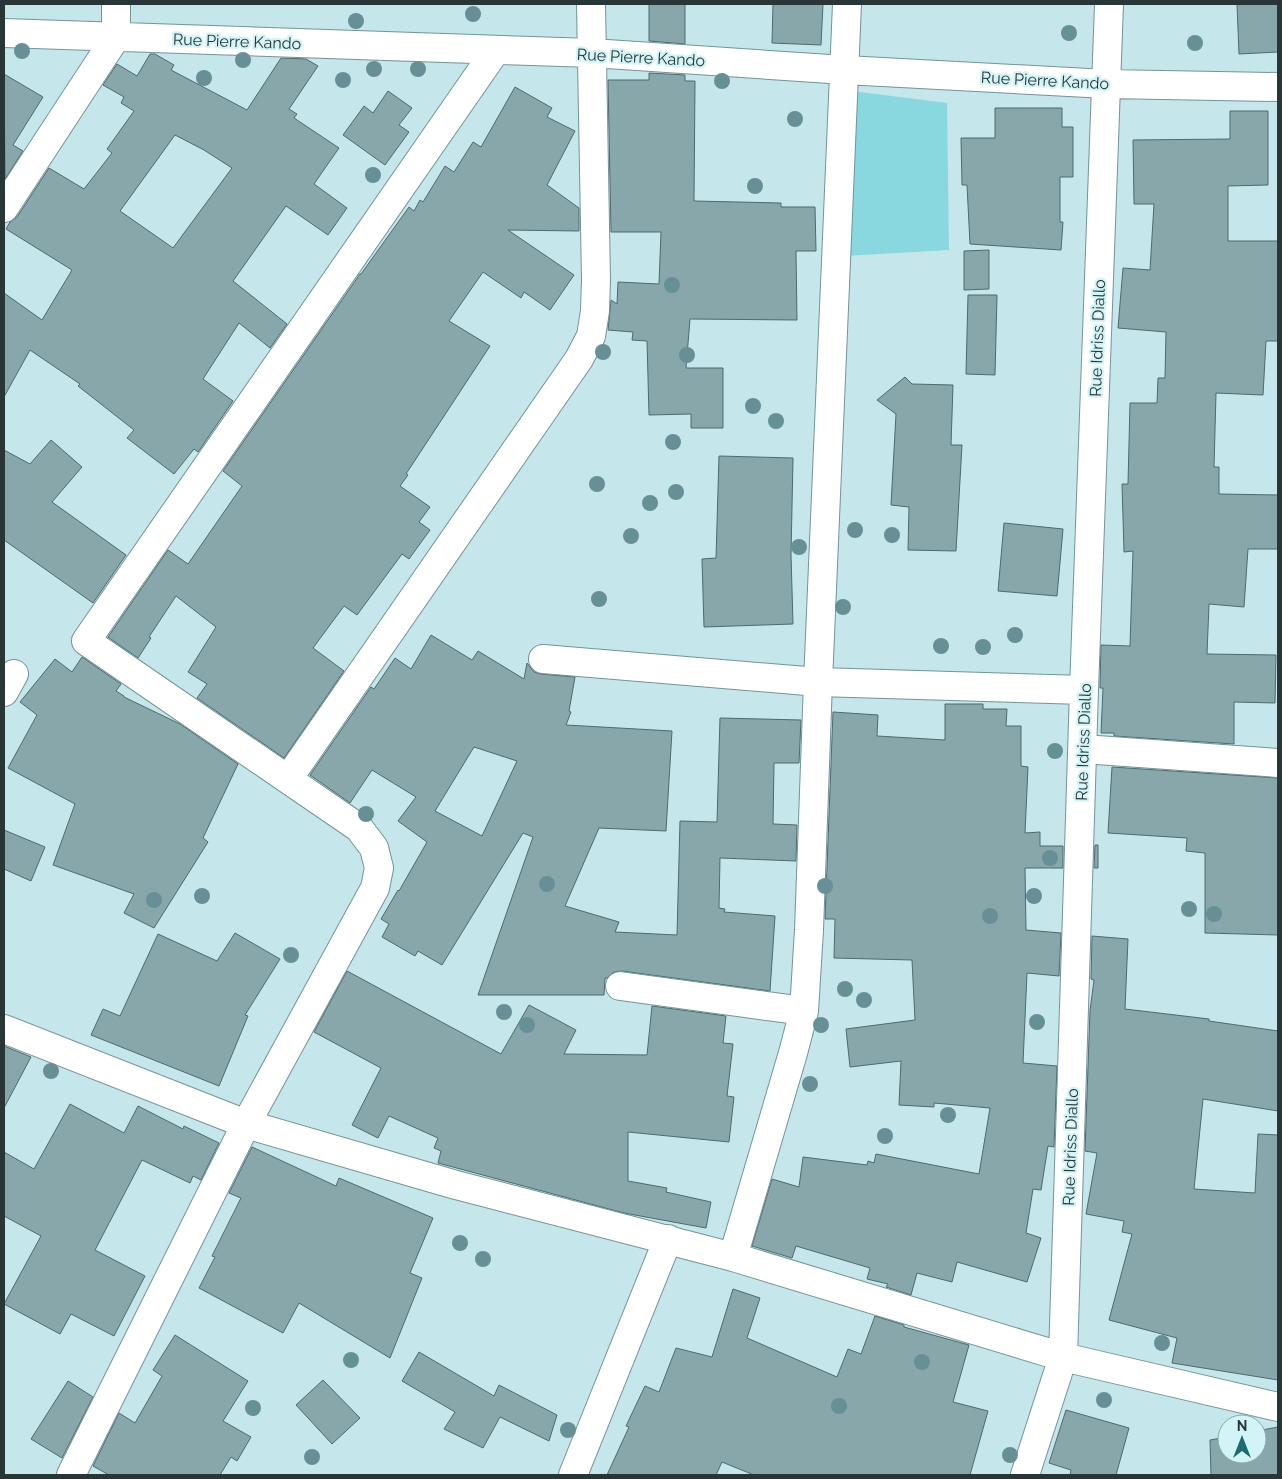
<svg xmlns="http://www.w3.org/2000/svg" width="1282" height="1479" font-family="Raleway,sans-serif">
<rect width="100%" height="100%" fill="#c5e6ea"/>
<path fill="#89d8e0" d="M852,91L947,103L949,250L845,256Z"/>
<path fill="#87a7aa" stroke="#4d6b6e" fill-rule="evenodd" d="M649,4H685V44L649,41Z
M773,4H823L821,45L772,43Z
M1237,4H1278V52L1239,54Z
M150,54H155L174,65L171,70L247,110L281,58L306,59L318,66L289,109L297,114L294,118L339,148L314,184L347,208L328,235L286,206L233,281L287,324L270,348L239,323L203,379L233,401L198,452L194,449L174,474L127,438L134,430L78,386L80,384L30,350L4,397V293L42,320L72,270L6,229L10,222L17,217L49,168L84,189L112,153L107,149L134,111L121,103L124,97L103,85L117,64L137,76ZM175,135L204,150L232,168L173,248L120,211Z
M649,73L685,75V81H695L694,201L781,203V207H815L816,251H796L797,320L690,319L686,368H723V428H691V414L649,415L647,341L632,340L633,332L608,330L611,300L617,304L618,282L659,284L661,232H611L608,80H649Z
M4,74L43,97L13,145L23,151L5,179Z
M515,87L552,108L547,117L575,131L547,185L579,208V231L508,230L574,275L550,310L524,292L521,298L483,272L449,321L490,346L406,474L408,475L400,486L430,507L419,522L430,530L409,559L402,554L357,615L344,606L313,648L344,671L284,758L197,698L207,684L188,672L216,627L176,596L149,637L151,638L138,658L108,637L168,550L188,564L242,486L223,471L360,274H361L409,207L414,211L420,200L423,202L445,166L454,172L473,142L481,147Z
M388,91L412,108L399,125L409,132L385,165L343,135L364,106L373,113Z
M995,108H1062V127H1073V177H1060V222H1063L1061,250L970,244L967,185H962L961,138H995Z
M1230,111H1268V185L1228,186V241H1278V341H1266L1263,395L1216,393L1214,467H1219V494L1278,495V549H1248L1244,607L1209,604L1207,654L1276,655L1275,703L1234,702V744L1114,736V733H1101L1103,688H1100L1101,645L1130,646L1133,551L1124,552L1122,484H1128L1130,403H1157L1158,378H1165L1166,332L1118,328L1123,268L1150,270L1154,204H1134L1133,140L1230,139Z
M989,250V289L964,290V251Z
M968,295H997L995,375L966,374Z
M905,377L912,384L953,385L951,445H962L956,551L908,550L909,507L891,505L896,414L877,400Z
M51,440L82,467L52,502L126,555L93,603L4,540V450L30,464Z
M719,456L793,458L791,555L793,624L704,627L702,559L716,558Z
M1004,523L1063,529L1057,596L998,591Z
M431,635L472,660L478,651L524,679L527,663L534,672L541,674L575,677L569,711L571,712L566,725L672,731L666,831L599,828L565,906L619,922L615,932L677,935L680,821L717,822L720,718L801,720L799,763H774L773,824L797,825L796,861L720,858L719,908L725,909L724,912L775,916L770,991L622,971L614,972L607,978H605L604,995H478L533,837L523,833L442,965L418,951L415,956L382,937L389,924L381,919L398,890L399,891L427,842L398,821L416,797L372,770L350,803L310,775L371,687L374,689L395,658L411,669ZM474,747L517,761L482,836L435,811Z
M82,657L121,684L116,691L124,696V697L180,724L238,764L203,838L208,842L154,928L124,913L134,894L53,865L75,804L8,768L37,715L20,702L55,659L72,672Z
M945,704H983V709H1007L1006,726H1021V766L1028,767L1025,833L1040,832V846H1063V868H1025L1026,930L1061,933L1059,976L1027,973L1023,1063L1057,1066L1054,1147L1048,1146L1041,1190L1033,1189L1026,1233L1041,1238L1027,1282L957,1262L952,1282L917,1273L911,1295L886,1287L888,1284L867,1279L870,1268L796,1246L792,1258L752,1246L772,1179L799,1187L803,1157L867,1165L868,1161L874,1163L876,1154L979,1174L990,1108L934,1103V1107L899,1105L901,1061L850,1067L846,1029L915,1020L912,960L834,958L835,919H825L833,712L878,715L877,736L945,740Z
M1112,767L1278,778V935L1205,933V853L1186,851L1187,838L1108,833Z
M4,830L45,847L31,881L4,869Z
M1095,845H1098V868H1094Z
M235,933L280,959L245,1015L248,1016L219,1086L91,1035L103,1009L120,1016L158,934L217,961Z
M1092,936L1128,939L1125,1009L1209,1019V1021L1278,1031V1111L1203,1099L1194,1189L1255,1193L1258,1134L1278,1135V1380L1172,1363L1177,1338L1109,1320L1132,1234L1122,1232L1124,1221L1086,1214L1097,1153L1085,1151L1090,1011L1094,980L1091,979Z
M347,971L501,1054L529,1005L576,1030L564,1054L647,1055L652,1006L726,1016L723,1043L733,1044L727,1096L734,1097L729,1142L628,1132V1181L667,1188L666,1192L711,1202L706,1228L624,1213L438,1163L441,1151L434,1148L438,1138L389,1116L378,1138L352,1125L381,1068L314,1032Z
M4,1046L31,1057L4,1108Z
M70,1104L124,1133L138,1106L183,1129L184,1126L219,1143L201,1180L193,1176L190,1183L142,1160L95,1250L145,1276L114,1336L71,1314L60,1334L4,1304L41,1236L4,1216V1152L34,1169Z
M252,1147L336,1186L339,1178L433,1218L410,1273L422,1278L390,1358L299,1303L283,1333L199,1288L215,1257L212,1256L241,1198L229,1193Z
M733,1289L760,1298L747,1338L837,1377L848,1349L861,1354L875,1316L904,1325V1327L969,1345L953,1402L988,1411L970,1475H754L722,1462L716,1475H607L629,1427L626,1426L645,1386L659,1392L676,1348L712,1357Z
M175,1335L248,1381L223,1421L251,1437L237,1461L231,1457L220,1475H109L93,1466L119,1413L135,1423L162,1376L153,1370Z
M419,1352L494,1396L499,1385L557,1415L549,1441L500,1417L483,1448L444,1429L455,1412L402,1381Z
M323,1380L360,1418L332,1444L296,1405Z
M68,1381L93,1397L62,1458L31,1439Z
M1066,1410L1129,1428L1116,1475H1070L1071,1470L1049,1463Z
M1278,1427V1475H1211L1210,1440L1227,1437V1454H1257V1431Z"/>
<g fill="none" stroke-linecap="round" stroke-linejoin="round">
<g stroke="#749497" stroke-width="30">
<path id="street" d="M4,33L592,53L845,70L1107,84L1278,87
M4,208L116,37V4
M543,659L818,682L1084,690
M4,692L14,674
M1083,749L1278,763
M288,779L579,359L591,336L595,311L596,280L591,4
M620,986L804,1011
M4,1029L246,1124L456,1185L733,1257L1063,1357L1278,1407
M733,1257L793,1053L804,1011L809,930L818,682L847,4
M71,1475L246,1124L375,888L379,868L374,848L359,828L86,641L496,50
M573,1475L668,1239
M1025,1475L1063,1357L1084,690L1109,4"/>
</g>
<use href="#street" stroke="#fff" stroke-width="28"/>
</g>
<g fill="#669095">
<circle cx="473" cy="14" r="8"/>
<circle cx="356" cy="21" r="8"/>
<circle cx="1069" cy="33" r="8"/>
<circle cx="1195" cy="43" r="8"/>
<circle cx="22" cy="51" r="8"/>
<circle cx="243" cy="60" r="8"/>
<circle cx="374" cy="69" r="8"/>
<circle cx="418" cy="69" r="8"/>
<circle cx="204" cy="78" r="8"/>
<circle cx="343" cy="80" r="8"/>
<circle cx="722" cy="81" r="8"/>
<circle cx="795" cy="119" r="8"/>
<circle cx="373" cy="175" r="8"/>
<circle cx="755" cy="186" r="8"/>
<circle cx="672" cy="285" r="8"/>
<circle cx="603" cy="352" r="8"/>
<circle cx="687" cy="355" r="8"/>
<circle cx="753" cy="406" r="8"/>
<circle cx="776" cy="421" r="8"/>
<circle cx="673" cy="442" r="8"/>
<circle cx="597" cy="484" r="8"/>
<circle cx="676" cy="492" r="8"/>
<circle cx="650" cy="503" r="8"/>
<circle cx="855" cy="530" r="8"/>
<circle cx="892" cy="535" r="8"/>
<circle cx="631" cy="536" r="8"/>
<circle cx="799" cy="547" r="8"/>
<circle cx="599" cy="599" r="8"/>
<circle cx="843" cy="607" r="8"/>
<circle cx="1015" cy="635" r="8"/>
<circle cx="941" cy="646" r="8"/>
<circle cx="983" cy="647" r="8"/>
<circle cx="1055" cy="751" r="8"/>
<circle cx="366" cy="814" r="8"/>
<circle cx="1050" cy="858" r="8"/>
<circle cx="547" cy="884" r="8"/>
<circle cx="825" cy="886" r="8"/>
<circle cx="202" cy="896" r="8"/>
<circle cx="1034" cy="896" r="8"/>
<circle cx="154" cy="900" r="8"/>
<circle cx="1189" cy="909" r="8"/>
<circle cx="1214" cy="914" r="8"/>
<circle cx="990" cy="916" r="8"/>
<circle cx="291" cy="955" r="8"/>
<circle cx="845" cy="989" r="8"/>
<circle cx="864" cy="1000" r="8"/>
<circle cx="504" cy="1012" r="8"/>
<circle cx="1037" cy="1022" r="8"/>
<circle cx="527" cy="1025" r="8"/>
<circle cx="821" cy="1025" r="8"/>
<circle cx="51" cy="1071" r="8"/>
<circle cx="810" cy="1084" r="8"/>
<circle cx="948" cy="1115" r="8"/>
<circle cx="885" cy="1136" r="8"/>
<circle cx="460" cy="1243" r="8"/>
<circle cx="483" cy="1259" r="8"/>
<circle cx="1162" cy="1343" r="8"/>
<circle cx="351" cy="1360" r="8"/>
<circle cx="922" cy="1362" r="8"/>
<circle cx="1104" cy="1400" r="8"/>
<circle cx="839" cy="1406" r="8"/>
<circle cx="253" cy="1408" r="8"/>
<circle cx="568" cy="1430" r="8"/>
<circle cx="1010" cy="1455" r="8"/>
<circle cx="312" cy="1457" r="8"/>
</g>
<g text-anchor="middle" stroke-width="4.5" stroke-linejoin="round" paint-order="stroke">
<g font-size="16" fill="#293638" stroke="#d2f4f7">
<text transform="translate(237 41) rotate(2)" y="6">Rue Pierre Kando</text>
<text transform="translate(641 57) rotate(3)" y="6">Rue Pierre Kando</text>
<text transform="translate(1045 80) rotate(3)" y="6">Rue Pierre Kando</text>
<text transform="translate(1097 338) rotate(-88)" y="6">Rue Idriss Diallo</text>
<text transform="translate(1083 742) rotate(-88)" y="6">Rue Idriss Diallo</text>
<text transform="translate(1070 1147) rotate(-88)" y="6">Rue Idriss Diallo</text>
</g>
</g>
<rect width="1282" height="1479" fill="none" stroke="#293638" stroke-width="10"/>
<g transform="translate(1242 1439)"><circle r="24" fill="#d2f4f7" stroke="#8ea8ab"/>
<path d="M0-4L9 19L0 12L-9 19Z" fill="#1e6a71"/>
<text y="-8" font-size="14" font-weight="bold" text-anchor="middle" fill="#293638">N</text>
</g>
</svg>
